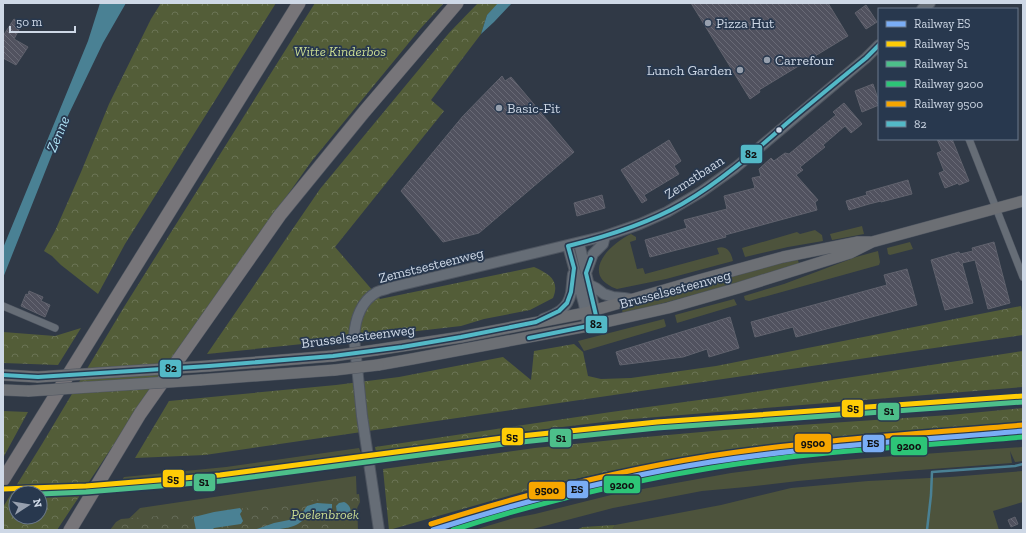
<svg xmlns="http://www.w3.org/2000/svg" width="1026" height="533" font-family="'Zilla Slab',serif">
<defs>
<pattern id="forest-crowns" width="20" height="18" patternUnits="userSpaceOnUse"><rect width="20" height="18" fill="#535d38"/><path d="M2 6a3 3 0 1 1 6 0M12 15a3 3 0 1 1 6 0" fill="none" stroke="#6b7455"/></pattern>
<pattern id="park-crowns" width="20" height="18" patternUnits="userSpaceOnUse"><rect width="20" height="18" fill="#4d533c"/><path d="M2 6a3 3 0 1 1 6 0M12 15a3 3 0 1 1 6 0" fill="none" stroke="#656b58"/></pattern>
<pattern id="building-back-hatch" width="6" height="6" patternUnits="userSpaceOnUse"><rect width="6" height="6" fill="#51525f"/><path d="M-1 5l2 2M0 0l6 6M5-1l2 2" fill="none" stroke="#696a76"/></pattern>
</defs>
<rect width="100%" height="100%" fill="#303946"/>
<path fill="#4d533c" d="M862,226L864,234L832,240L830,234Z
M815,230L822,235L823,241L788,247L745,257L742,248L797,232L800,234Z
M631,234L636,237V240L630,242L637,269L643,268L645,274L719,254L717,248C727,245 731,252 733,261L666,279L617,289C579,275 609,244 631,234Z
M910,242L913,249L890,255L888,254L887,248Z
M878,251L880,262L879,265L749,301L745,300L744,296L784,284L856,257Z
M796,260H798L799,264L745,281L623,314L621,306L768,266Z
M734,299L737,305L677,323L675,315Z
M664,319L666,326L665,327L584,351L578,341Z
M1023,447V461L1015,462L1010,451L1012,463L906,471L798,481L746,487L702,491L613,508L529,530H474L514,518L535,514L615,494L731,473L801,464L867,458Z
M359,448L361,453L226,471L122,480L124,477L226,467Z
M1023,471V502L993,511L999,530H612L615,525L721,505L791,488L868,481L950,477Z
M356,476L358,530H117L140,508Z"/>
<path fill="url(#forest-crowns)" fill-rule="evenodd" d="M161,3H276L125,244L98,294L61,265L52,256L44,251L55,231L81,172L109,104L151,19Z
M315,3H444L421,28L311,162L172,357L57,530H3V507L42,444L124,307ZM16,493H40V517H16Z
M478,3H499L487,15L481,34L431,100L444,111L335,247L380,299L534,267C550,274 560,281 553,298L530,310L484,319L461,326L322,342L207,354L320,189L449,33Z
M1021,306L1023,316V335L205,455L135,458L169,401L336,385L399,377L503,357L531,380L534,351L574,344L583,352L588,376L601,379L631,378L716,366Z
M81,328L58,365L3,363V332L55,336Z
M1023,351V387L620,420L521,432L376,452L375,447L611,412L721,397Z
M1023,408V424L998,427L821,443L674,461L607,472L536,488L389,530L383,469L535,448L623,439L724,430L950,415Z
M3,411L28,412L3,458Z
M615,525L612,530H576L583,527Z"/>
<path fill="url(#park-crowns)" d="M359,494L360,502L350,522L331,530H110L116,522L121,519C200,513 280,505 359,494Z"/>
<path fill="#4a8194" d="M100,3H126L103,43L64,124L3,278V248L88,41Z
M498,3H512L494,22L481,34L487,15Z
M344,502C349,504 354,511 347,514C346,515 341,515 340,515L337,513L336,506L339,503Z
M317,503L332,504V514C326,518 318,515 311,516C305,517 302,522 298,524C288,530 266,530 254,530L274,523L294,519L300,516L307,506Z
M240,508L242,511L240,514L243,521L241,524L214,528L212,530H196L194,520V517L214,512Z"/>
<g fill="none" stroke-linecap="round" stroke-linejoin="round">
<path stroke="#4a8194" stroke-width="2.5" d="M927,530L931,495L932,472L1015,466L1023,464"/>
</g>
<path fill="url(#building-back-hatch)" stroke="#60626d" d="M691,3H828L848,36L759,90L760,92L750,99Z
M866,5L877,22L866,29L855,13Z
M14,19L22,24L14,39L28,47L16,65L3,58V36Z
M502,76L505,81L511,77L574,152L479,233L443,242L401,191L463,116Z
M873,84L879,102V105L862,112L855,91Z
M844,103L862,124L851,133L845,126L823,145L825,147L800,167L803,170L796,175L818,200L815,202L817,210L725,235L726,237L650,257L645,240L687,228L684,220L727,209L724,196L755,188L752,178L761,176L759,169L771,158L774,161L785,153L789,154L836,115L833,112Z
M937,139H952L969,181L959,185L958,183L945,188L939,173L944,171L937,153L942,151Z
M669,140L681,161L674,166L679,174L644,195L647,200L642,203L621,170Z
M908,180L912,194L881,202V201L869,204L849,210L846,201L867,195L866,192Z
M602,195L605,208L577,216L574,203Z
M994,242L1010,303L988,309L975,260L962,263L973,303L945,310L931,260L959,252L960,254L973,251L972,248Z
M907,269L917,305L796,337L793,327L755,337L751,322L887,285L884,275Z
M29,291L43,297L41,301L50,305L45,317L21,306L26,294L28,295Z
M730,317L739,348L709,357L707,349L683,357L620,365L616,352Z
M1015,517L1018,524L1011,527L1008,520Z"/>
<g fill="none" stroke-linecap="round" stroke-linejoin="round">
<g stroke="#4e5560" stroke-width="8">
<path id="street" d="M969,139L1023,277
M3,306L55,328"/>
</g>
<g stroke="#4e5560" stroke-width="12">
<path id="secondary" d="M922,9L930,3
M579,243L598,324
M568,246L584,304L588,326
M586,273L593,254L603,244L605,236
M588,284L596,288L604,294L613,297L624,298L630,299
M543,319C556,314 568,309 571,293C572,287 572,280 573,274
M379,530L362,416L354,337C355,320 361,301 377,292C381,290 385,290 389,288L605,236L640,224L667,212L701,192L735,168L866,58L879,45"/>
</g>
<g stroke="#4e5560" stroke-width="12">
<path id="primary" d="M376,350L461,337L585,313L699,280L783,257L858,242H870
M378,365L412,359L588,326L668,308L738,288L850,253L872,242L1023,201
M209,366L333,356
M3,375L38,377
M200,380L335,370
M3,390L29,391"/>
</g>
<g stroke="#4e5560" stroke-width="14">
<path id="highway" d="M3,480L299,3
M70,530L140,414L280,215L364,112L457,3"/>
</g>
<use href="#street" stroke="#666d76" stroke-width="7"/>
<use href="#secondary" stroke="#666d76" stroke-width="10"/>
<use href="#primary" stroke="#6c6f74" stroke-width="11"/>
<use href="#highway" stroke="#777579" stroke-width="13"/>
<g stroke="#4e5560" stroke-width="12" stroke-linecap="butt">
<path id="primary-bridge" d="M333,356L376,350
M335,370L378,365
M38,377L209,366
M29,391L200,380"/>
</g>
<use href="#primary-bridge" stroke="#6c6f74" stroke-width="11"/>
<g stroke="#28384e" stroke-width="7">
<path id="bus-1" d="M529,338L598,324L586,273L591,259
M3,375L38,377L209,366L333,356L402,347L461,337L536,322L559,311L567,303L571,292L574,268L568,246C608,236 647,224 682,204C720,182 753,153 786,124C812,102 839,80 866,58L879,45"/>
</g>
<use href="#bus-1" stroke="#53b9c7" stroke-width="4"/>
<g stroke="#28384e" stroke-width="8">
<path id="rail-1" d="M433,530C524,501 616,477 711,462C814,446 919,440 1023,431"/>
</g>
<g stroke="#28384e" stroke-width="8">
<path id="rail-2" d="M3,489L86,486L220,475L511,437L657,422L1023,396"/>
</g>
<g stroke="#28384e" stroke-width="8">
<path id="rail-3" d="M40,494L86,492L221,481L512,443L657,428L1023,402"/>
</g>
<g stroke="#28384e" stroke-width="8">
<path id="rail-4" d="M453,530C537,503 623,482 711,468C814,451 919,446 1023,437"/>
</g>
<g stroke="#28384e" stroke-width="8">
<path id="rail-5" d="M431,524C522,495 615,471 710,456C813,440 918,434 1023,425"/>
</g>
<use href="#rail-1" stroke="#7aadf5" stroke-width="5"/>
<use href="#rail-2" stroke="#ffcc06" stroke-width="5"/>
<use href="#rail-3" stroke="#4dbf8a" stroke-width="5"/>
<use href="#rail-4" stroke="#2dc577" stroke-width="5"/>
<use href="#rail-5" stroke="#f7a600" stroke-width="5"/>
</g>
<g fill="#97a0ae" stroke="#28384e" stroke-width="1.5">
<circle cx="708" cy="23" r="4"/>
<circle cx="767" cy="60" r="4"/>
<circle cx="740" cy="70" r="4"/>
<circle cx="499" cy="108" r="4"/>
</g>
<circle fill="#ced8e6" stroke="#28384e" stroke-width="1.5" cx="779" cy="130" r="3.5"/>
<g text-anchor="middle" stroke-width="3.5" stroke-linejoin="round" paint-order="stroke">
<g font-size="14" fill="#ced8e6" stroke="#28384e" text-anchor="start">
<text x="716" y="28">Pizza Hut</text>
<text x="775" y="65">Carrefour</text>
<text x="732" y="75" text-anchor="end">Lunch Garden</text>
<text x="507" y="113">Basic-Fit</text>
</g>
<g font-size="14" font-style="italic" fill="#c9db91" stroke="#28384e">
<text x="340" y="56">Witte Kinderbos</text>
<text x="325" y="519">Poelenbroek</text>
</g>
<g font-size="14" fill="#ced8e6" stroke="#28384e">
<text transform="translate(694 177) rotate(-33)" y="5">Zemstbaan</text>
<text transform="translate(431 265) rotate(-14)" y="5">Zemstsesteenweg</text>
<text transform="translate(675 289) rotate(-15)" y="5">Brusselsesteenweg</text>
<text transform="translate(358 336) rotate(-7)" y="5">Brusselsesteenweg</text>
</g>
<g font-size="15" font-style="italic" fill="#afe3f6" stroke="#28384e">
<text transform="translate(58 134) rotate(-67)" y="5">Zenne</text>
</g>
</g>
<g stroke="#28384e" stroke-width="1.5">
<rect x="740" y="144" width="23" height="20" rx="4" fill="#53b9c7"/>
<rect x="585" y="315" width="23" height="19" rx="4" fill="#53b9c7"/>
<rect x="159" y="359" width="23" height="19" rx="4" fill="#53b9c7"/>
<rect x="841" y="399" width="23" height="19" rx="4" fill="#ffcc06"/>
<rect x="877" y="402" width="23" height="19" rx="4" fill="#4dbf8a"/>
<rect x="501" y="427" width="23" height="19" rx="4" fill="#ffcc06"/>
<rect x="549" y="428" width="23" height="20" rx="4" fill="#4dbf8a"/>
<rect x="794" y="433" width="38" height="20" rx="4" fill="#f7a600"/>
<rect x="862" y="434" width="23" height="19" rx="4" fill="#7aadf5"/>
<rect x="890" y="436" width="38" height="20" rx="4" fill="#2dc577"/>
<rect x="162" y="469" width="23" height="19" rx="4" fill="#ffcc06"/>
<rect x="193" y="473" width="23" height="19" rx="4" fill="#4dbf8a"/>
<rect x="603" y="475" width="38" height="19" rx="4" fill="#2dc577"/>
<rect x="566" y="480" width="23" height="19" rx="4" fill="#7aadf5"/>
<rect x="528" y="481" width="38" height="19" rx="4" fill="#f7a600"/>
</g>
<g font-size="11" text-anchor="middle" font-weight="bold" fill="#111">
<text x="751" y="158">82</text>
<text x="596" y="328">82</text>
<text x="171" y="372">82</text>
<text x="853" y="412">S5</text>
<text x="889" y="415">S1</text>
<text x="512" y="441">S5</text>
<text x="561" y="442">S1</text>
<text x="813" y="447">9500</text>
<text x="873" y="447">ES</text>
<text x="909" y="450">9200</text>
<text x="173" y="483">S5</text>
<text x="204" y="486">S1</text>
<text x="622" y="489">9200</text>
<text x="577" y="493">ES</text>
<text x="547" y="494">9500</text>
</g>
<rect width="1026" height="533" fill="none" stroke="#ced8e6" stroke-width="8"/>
<rect x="878" y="8" width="140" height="132" fill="#28384e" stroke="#6a788b"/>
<rect x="886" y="21" width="20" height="6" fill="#7aadf5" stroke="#6a788b"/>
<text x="914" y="28" font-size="12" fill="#ced8e6">Railway ES</text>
<rect x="886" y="41" width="20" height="6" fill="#ffcc06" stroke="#6a788b"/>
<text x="914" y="48" font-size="12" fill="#ced8e6">Railway S5</text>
<rect x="886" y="61" width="20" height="6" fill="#4dbf8a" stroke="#6a788b"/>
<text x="914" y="68" font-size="12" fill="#ced8e6">Railway S1</text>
<rect x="886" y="81" width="20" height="6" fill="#2dc577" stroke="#6a788b"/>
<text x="914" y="88" font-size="12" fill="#ced8e6">Railway 9200</text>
<rect x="886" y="101" width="20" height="6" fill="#f7a600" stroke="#6a788b"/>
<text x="914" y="108" font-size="12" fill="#ced8e6">Railway 9500</text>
<rect x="886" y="121" width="20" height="6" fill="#53b9c7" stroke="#6a788b"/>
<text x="914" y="128" font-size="12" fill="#ced8e6">82</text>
<g transform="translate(28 505) rotate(78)"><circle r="19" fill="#28384e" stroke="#6a788b"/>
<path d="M0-3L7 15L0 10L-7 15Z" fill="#97a0ae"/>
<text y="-6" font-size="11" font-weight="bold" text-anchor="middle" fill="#ced8e6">N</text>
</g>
<path d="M10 26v6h65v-6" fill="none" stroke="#ced8e6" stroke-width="2"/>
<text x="16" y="26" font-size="12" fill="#ced8e6" stroke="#28384e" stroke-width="3" paint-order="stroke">50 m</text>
</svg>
